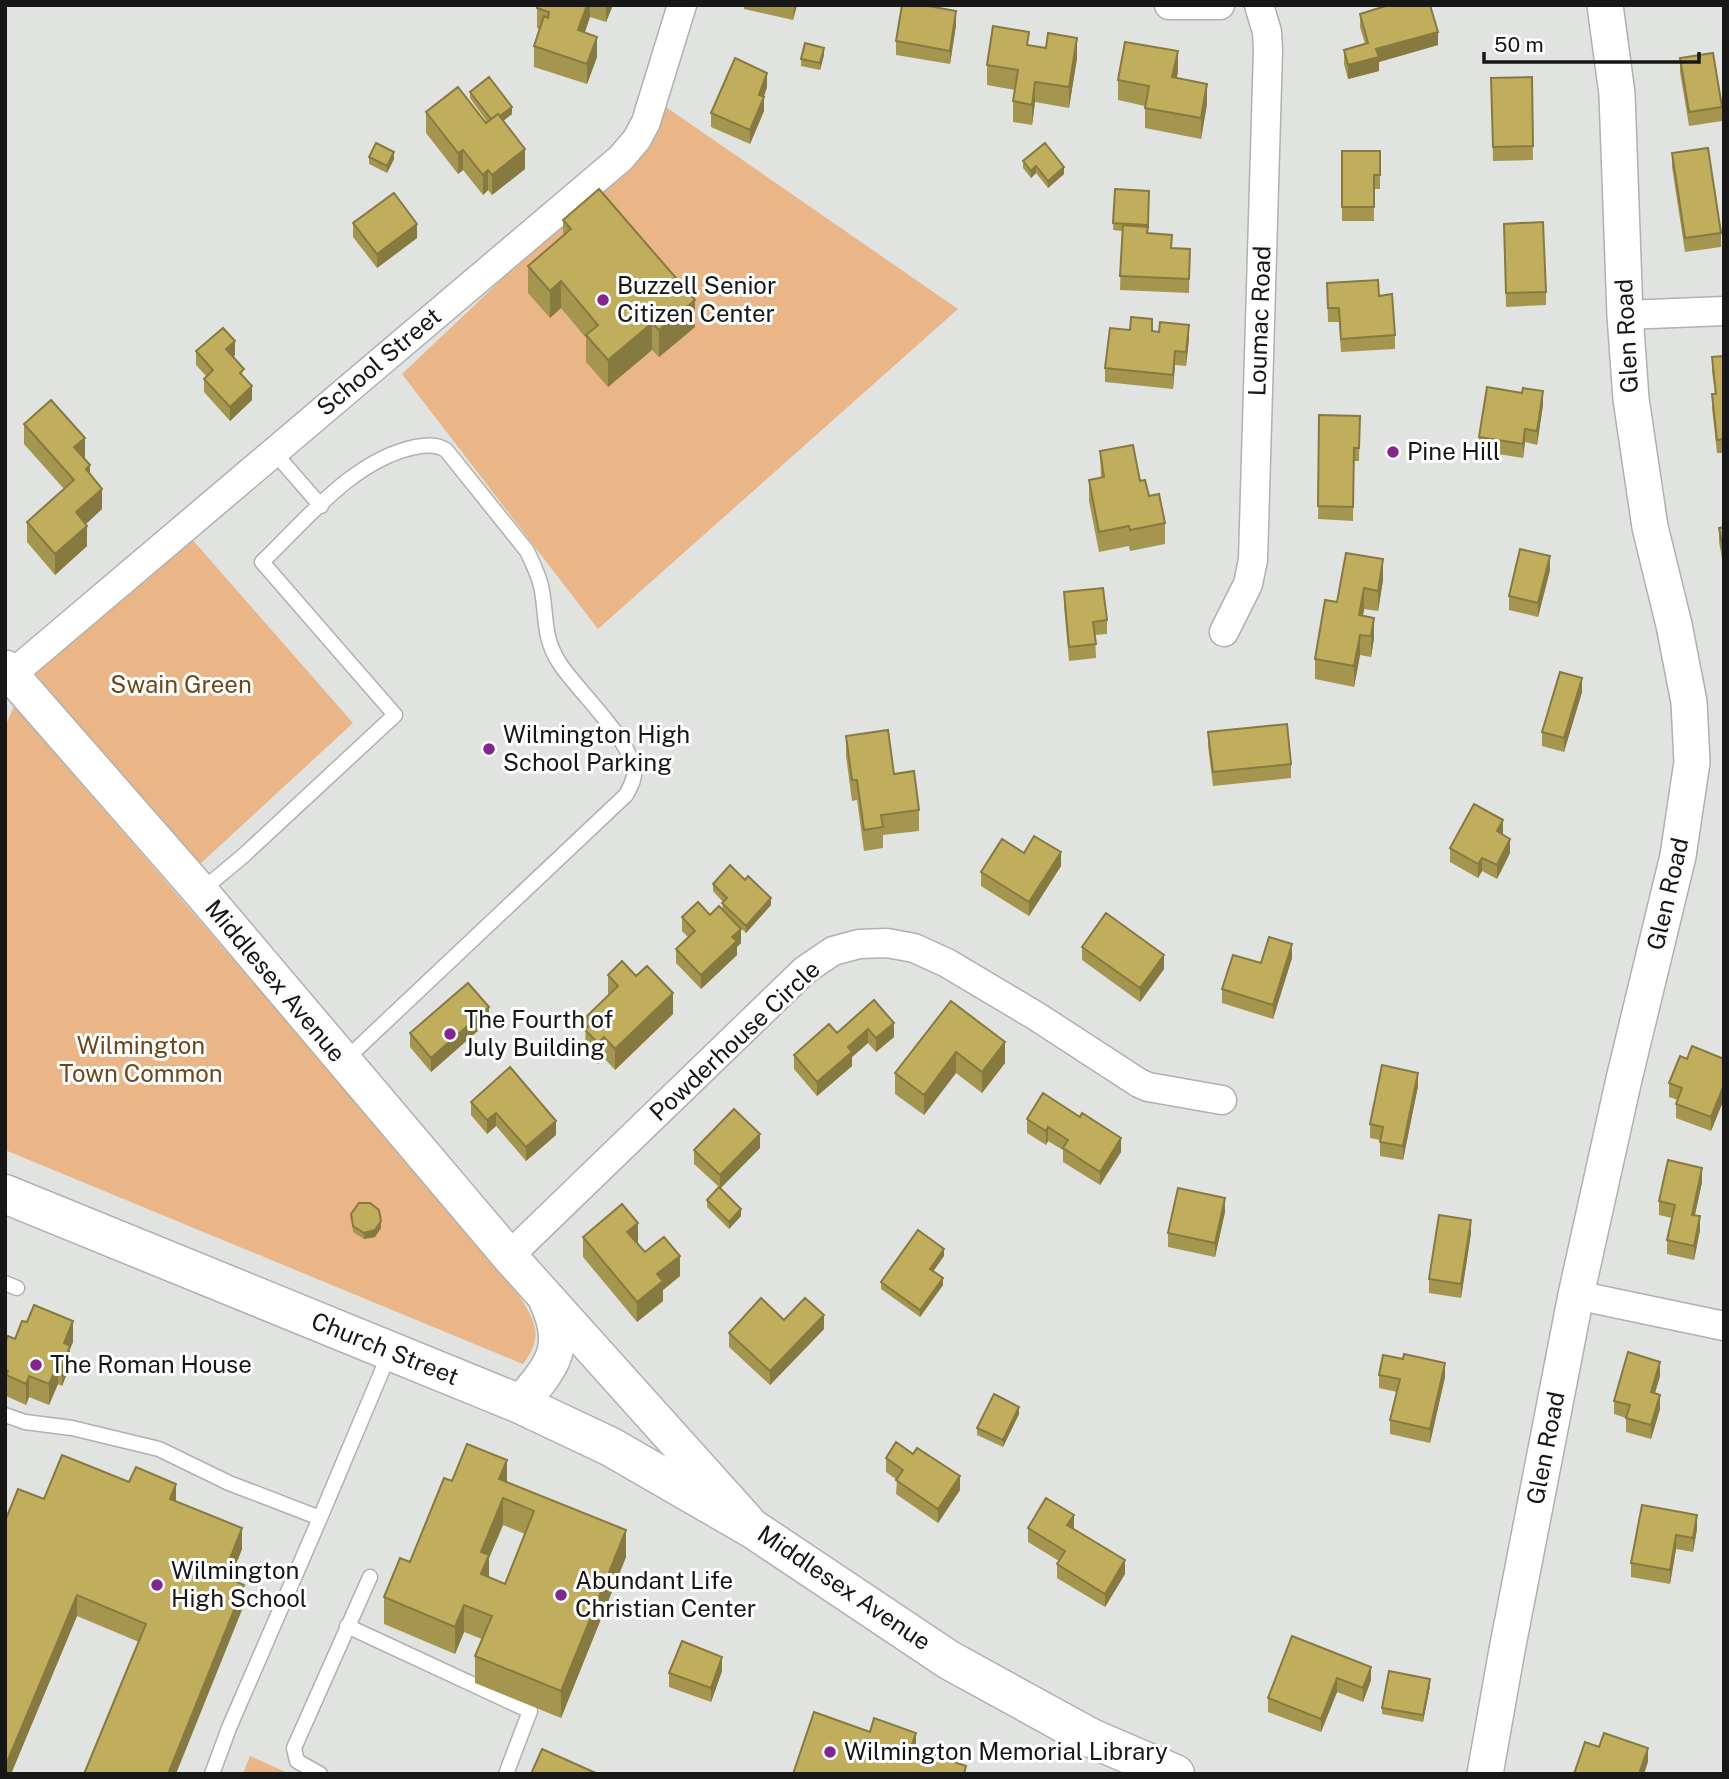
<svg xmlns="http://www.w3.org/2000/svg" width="1729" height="1779" font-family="'Public Sans',sans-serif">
<rect width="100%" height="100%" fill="#e1e3e0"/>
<path fill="#eab687" d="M663,105L958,309L598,629L402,374L642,146Z
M191,538L353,723L200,864L30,674Z
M14,706L472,1236C489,1258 530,1302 535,1328C538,1341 530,1355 523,1364L5,1150V727Z
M250,1756L290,1774H243Z"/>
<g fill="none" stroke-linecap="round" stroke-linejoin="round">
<g stroke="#afb1ae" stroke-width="17">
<path id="service" d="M273,451L321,506
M201,891L243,856L395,715L262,562C306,520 353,460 415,447C427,445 436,444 446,450L527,551C533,564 540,577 542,591C547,620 543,638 560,664C578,691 630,739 634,770C635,780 630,787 626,795L344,1061
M5,1283L17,1288
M5,1415L25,1422L72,1428L159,1449L229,1483L320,1518L390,1352
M347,1626L530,1711L506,1774
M212,1774L229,1728L320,1518
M320,1774L297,1761L294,1748L370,1577"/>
</g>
<g stroke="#afb1ae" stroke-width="31">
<path id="minor" d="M1169,5H1220
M1625,315L1724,311
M1224,632L1248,584L1253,560L1268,50L1267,32L1259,5
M11,675L621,158L637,139L646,122L682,5
M509,1256L805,970L833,951L859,944L887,943L914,948L947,963L1036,1016L1139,1083L1148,1087L1222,1100
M1576,1295L1724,1326"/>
</g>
<g stroke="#afb1ae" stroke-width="38">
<path id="tertiary" d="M5,668L200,891L509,1256L747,1521
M520,1404C551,1367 569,1349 547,1301
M1485,1774L1507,1650L1576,1295L1624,1079L1678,856L1692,762L1689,702L1674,625L1650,527L1631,399L1625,315L1617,94L1605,5"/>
</g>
<g stroke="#afb1ae" stroke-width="41">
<path id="secondary" d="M5,1194L520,1404L611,1447L753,1529L949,1660L1091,1738L1175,1774"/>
</g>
<use href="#service" stroke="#fff" stroke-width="14"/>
<use href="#minor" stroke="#fff" stroke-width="28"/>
<use href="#tertiary" stroke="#fff" stroke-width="35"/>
<use href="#secondary" stroke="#fff" stroke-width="38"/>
</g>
<path fill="#a5964f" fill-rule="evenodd" d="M537,5H613L606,22L590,17L585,32L597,57L587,84L534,67V46L539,29L537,28Z
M744,5H797L793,20L744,9Z
M1360,14L1438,45L1379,62V71L1348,79L1344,64V50L1365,44L1360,27Z
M956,25L950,64L896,55V41Z
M1029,45L1077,58L1069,108L1035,102L1032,125L1013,122V101L1015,90L987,85V65Z
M824,55L820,70L801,66V59Z
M1680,58L1722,107V121L1689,126L1680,72Z
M1178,72L1176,78L1207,104L1201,139L1145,128V106L1118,100V80Z
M1532,77L1533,160L1493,161L1491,78Z
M767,87L764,97V111L750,144L711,127V113Z
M470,92L512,114L503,121L525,169L492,195L488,190L483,195L463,170L458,174L426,133V112L486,123L487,122L470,98Z
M1342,151H1380V189H1374V221H1342Z
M1672,153L1721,233V247L1685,252L1672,167Z
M369,157L394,159L387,173L369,164Z
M1023,161L1064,174L1048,188L1036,173L1031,178L1023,168Z
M1115,189L1149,191L1148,233L1172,248L1190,249L1189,293L1120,290L1122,231L1113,230Z
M563,220L695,327L659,357L652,350L608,387L586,362V338L561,308L550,318L528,293V266L563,235Z
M353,223L417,238L377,268L353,237Z
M1504,224L1546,292V305L1506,307Z
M1327,283L1379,296L1395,335V349L1341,352L1339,322H1328Z
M1130,330L1152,331L1189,339L1186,366L1175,365L1173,389L1105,382V368Z
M196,351L235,355L233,357L244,377L252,400L230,421L204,392V379L206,376L196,365Z
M1724,356V453H1717L1712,408V394H1715L1712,371V357Z
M1543,405L1537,445L1525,442L1523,458L1479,451V437Z
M1319,415L1360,416L1359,461H1354L1353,521L1318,519Z
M24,424L85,458L102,509L86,524L87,546L55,575L27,542V522L64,489L24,444Z
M1100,451L1140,481L1165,523V544L1130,551L1129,546L1099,552L1089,501V480L1101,478Z
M1724,527V569L1719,542V528Z
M1346,553L1383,580L1378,611L1364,609L1363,616L1374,638L1371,657L1360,655L1354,687L1315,679V659L1337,602Z
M1550,570L1538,617L1509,610V596Z
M1064,592L1107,620V634L1095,635L1096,658L1069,661L1064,606Z
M1582,692L1564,752L1542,746V732Z
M1208,732L1291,764V778L1213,786L1208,746Z
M846,736L894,774L919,810V831L883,835V848L864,851L857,800L852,801L846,756Z
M1503,834V835L1510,853L1497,879L1482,871L1478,878L1450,862V848Z
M1024,853L1061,866L1029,916L981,886V872Z
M713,884L771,905L746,933L726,914L741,943L737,947V955L701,989L676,963V949L688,937L682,931V917L710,915L722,910L723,902L713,891Z
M1082,947L1164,969L1140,1002L1082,960Z
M1292,958L1273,1019L1222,1003V989L1261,963Z
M608,975L673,1014L615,1070L604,1058L598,1064L585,1050L586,1017L608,996Z
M874,1000L894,1037L876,1052L868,1043L852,1057V1066L817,1096L794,1069V1055L837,1033Z
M951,1001L1005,1063L982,1093L956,1073L924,1115L895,1094V1073Z
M489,1021L431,1072L410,1047V1033Z
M1687,1059H1724V1099L1711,1131L1676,1118V1104L1678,1100L1669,1097V1083Z
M1418,1086L1403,1160L1380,1156V1140L1370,1138V1124Z
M471,1102L556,1135L526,1161L496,1126L487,1134L471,1115Z
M1027,1119L1121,1152L1100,1185L1063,1162V1150L1048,1141L1046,1145L1027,1133Z
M760,1148L720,1188L741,1216L729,1229L707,1207V1200L719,1187L694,1164V1150Z
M1702,1182L1695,1215L1700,1230L1694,1260L1667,1254V1240L1672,1218L1659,1215V1201Z
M1225,1212L1215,1257L1168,1247V1233Z
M351,1214L381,1228L375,1237L364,1239L353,1232Z
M1471,1233L1461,1298L1429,1293V1279Z
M583,1237L637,1244L645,1252L680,1276L663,1290V1301L637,1322L583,1257Z
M944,1256L933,1271L943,1285L920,1317L881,1289V1282Z
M784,1320L824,1329L770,1385L729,1347V1333Z
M15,1339L73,1342L70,1349V1366L62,1386L58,1384L49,1405L29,1397L26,1405L6,1396V1391L5,1390V1342Z
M1379,1375L1445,1377L1430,1443L1390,1434V1420L1397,1392L1379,1388Z
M1660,1376L1655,1393L1660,1409L1651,1439L1626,1432V1418L1614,1414V1401Z
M1019,1414L1003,1447L977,1435V1428Z
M886,1458L960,1490L938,1523L896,1494L897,1480L886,1472Z
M452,1481L507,1482L626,1557L561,1718L475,1683V1656L482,1639L464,1632L455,1654L384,1624V1597L410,1562ZM503,1525L525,1534L505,1584L489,1578V1558Z
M44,1499L176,1501L242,1549L230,1579L244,1605L139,1642L77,1616L11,1774H5Z
M1697,1515V1529L1693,1552L1676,1549L1670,1584L1631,1577V1563Z
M1028,1528L1074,1529L1125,1574L1105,1607L1057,1578V1564L1059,1561L1028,1542Z
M1292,1636L1371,1680L1363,1702L1337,1692L1321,1732L1268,1712V1698Z
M722,1671L711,1702L669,1687V1673Z
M1430,1686L1423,1722L1382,1714V1708Z"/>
<path fill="#867a40" d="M587,5H590V17L578,51V30Z
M606,5H613L606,22Z
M794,5H797L793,20Z
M956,11V25L950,64V51Z
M1438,32V45L1379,62V71L1348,79V65L1376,49Z
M597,37V57L587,84V64Z
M1077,38V58L1069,108V87Z
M824,48V55L820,70V63Z
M1178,51V72L1172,98V77Z
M767,73V87L759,109V95Z
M1035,82V102L1032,125V105Z
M1207,84V104L1201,139V118Z
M764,97V111L750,144V130Z
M512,107V114L493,129V122Z
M525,149V169L492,195V175Z
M463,150V170L458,174V153Z
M394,152V159L387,173V166Z
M1036,166V173L1031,178V171Z
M1064,167V174L1048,188V181Z
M488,170V190L483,195V175Z
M417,224V238L377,268V254Z
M561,281V308L550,318V291Z
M695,300V327L659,357V330Z
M652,323V350L608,387V360Z
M1189,325V339L1186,366V352Z
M235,341V355L226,363V349Z
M1175,351V365L1173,389V375Z
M252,386V400L230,421V407Z
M1543,391V405L1537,445V431Z
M1525,429V442L1523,458V444Z
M85,438V458L74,467V447Z
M90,465V486L86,469Z
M102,489V509L76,533V512Z
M87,526V546L55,575V554Z
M1550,556V570L1538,617V603Z
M1383,559V580L1378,611V591Z
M1364,588V609L1359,636V615Z
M1374,618V638L1371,657V636Z
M1360,635V655L1354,687V666Z
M1582,678V692L1564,752V738Z
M1503,820V834L1497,845V831Z
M1510,839V853L1497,879V865Z
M1061,852V866L1029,916V902Z
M1482,858V871L1478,878V864Z
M771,898V905L746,933V926Z
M741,929V943L737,947V955L701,989V975L732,937Z
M1292,944V958L1273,1019V1005Z
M1164,955V969L1140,1002V988Z
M673,993V1014L615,1070V1049Z
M489,1007V1021L431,1072V1058Z
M894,1023V1037L876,1052V1038Z
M868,1029V1043L852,1057V1066L817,1096V1082L848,1047Z
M604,1037V1058L598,1064V1043Z
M1005,1042V1063L982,1093V1072Z
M956,1052V1073L924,1115V1095Z
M1418,1073V1086L1403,1160V1146Z
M1724,1085V1099L1711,1131V1117Z
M496,1113V1126L487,1134V1120Z
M556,1121V1135L526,1161V1147Z
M1048,1127V1141L1046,1145V1131Z
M760,1134V1148L720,1189V1175Z
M1121,1138V1152L1100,1185V1172Z
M1702,1168V1182L1692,1228V1215Z
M1225,1198V1212L1215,1257V1243Z
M741,1209V1216L729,1229V1222Z
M1700,1216V1230L1694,1260V1246Z
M1471,1220V1233L1461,1298V1284Z
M381,1221V1228L375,1237L364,1239V1233Z
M638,1223V1244L627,1232Z
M944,1249V1256L930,1276V1269Z
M680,1256V1276L663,1290V1301L637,1322V1302L657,1274Z
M943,1278V1285L920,1317V1310Z
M824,1315V1329L770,1385V1371Z
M73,1321V1342L70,1349V1366L62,1386V1366L64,1343Z
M1660,1362V1376L1651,1406V1392Z
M1445,1363V1377L1430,1443V1429Z
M58,1364V1384L49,1405V1384Z
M29,1376V1397L26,1405V1384Z
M1660,1395V1409L1651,1439V1425Z
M1019,1407V1414L1003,1447V1440Z
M507,1460V1487L499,1479Z
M960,1476V1490L938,1523V1509Z
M176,1484V1504L170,1499Z
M503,1498V1525L489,1558V1582L481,1601V1552Z
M1074,1515V1529L1067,1525Z
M1697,1515V1529L1693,1552V1538Z
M242,1528V1549L223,1597V1576Z
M626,1530V1557L561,1718V1691Z
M1676,1535V1549L1670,1584V1570Z
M1125,1560V1574L1105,1607V1594Z
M244,1585V1605L176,1774H168Z
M77,1595V1616L11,1774H5V1767Z
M464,1605V1632L455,1654V1627Z
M722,1657V1671L711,1702V1688Z
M1371,1667V1680L1363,1702V1688Z
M1337,1678V1692L1321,1732V1719Z
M1430,1679V1686L1423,1722V1715Z
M916,1733V1760L911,1747Z
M1648,1748V1762L1644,1774H1639Z"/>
<path fill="#c0ae5c" stroke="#867a40" stroke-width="2" fill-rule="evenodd" d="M537,5H587L578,30L597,37L587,64L534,46L544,16L548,18L549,12L537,8Z
M902,5H923L956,11L950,51L896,41Z
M1389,5H1430L1438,32L1376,49L1379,57L1348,65L1344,50L1368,43L1360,14Z
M993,26L1029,32L1027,45L1046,48L1048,33L1077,38L1069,87L1035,82L1032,105L1013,101L1018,70L987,65Z
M1125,42L1178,51L1172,77L1207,84L1201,118L1145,108L1149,86L1118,80Z
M805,43L824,48L820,63L801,59Z
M1713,53L1722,107L1689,112L1680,58Z
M735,58L767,73L759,95L764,97L750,130L711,113Z
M489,77L512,107L500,116L498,114L491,119L470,92Z
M1532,77L1533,146L1493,147L1491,78Z
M458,87L486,123L498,114L525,149L492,175L488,170L483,175L463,150L458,153L426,112Z
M376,143L394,152L387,166L369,157Z
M1045,143L1064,167L1048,181L1036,166L1031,171L1023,161Z
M1708,148L1721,233L1685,238L1672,153Z
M1342,151H1380V175H1374V207H1342Z
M599,189L695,300L659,330L652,323L608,360L586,335L598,325L561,281L550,291L528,266L571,229L563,220Z
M1115,189L1149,191L1148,225L1113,223Z
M394,193L417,224L377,254L353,223Z
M1543,222L1546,292L1506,293L1504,224Z
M1123,225L1148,227L1147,233L1172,235L1171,248L1190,249L1189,279L1120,276Z
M1378,280L1379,296L1392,294L1395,335L1341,339L1339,308H1328L1327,283Z
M1131,317L1152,319V331L1159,332L1160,322L1189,325L1186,352L1175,351L1173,375L1105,368L1110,328L1130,330Z
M223,328L235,341L226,349L244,369L240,373L252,386L230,407L204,379L213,370L196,351Z
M1724,356V439L1717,440L1712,394H1716L1712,357Z
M1487,387L1522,393L1523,388L1543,391L1537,431L1525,429L1523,444L1479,437Z
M51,400L85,438L74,447L90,465L86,469L102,489L76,512L87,526L55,554L27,522L74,480L24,424Z
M1319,415L1360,416L1359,448H1354L1353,507L1318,506Z
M1133,445L1140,481L1145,480L1149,496L1159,494L1165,523L1130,530L1129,526L1099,532L1089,480L1104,477L1100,451Z
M1724,527V555L1719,528Z
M1520,549L1550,556L1538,603L1509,596Z
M1346,553L1383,559L1378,591L1364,588L1359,615L1374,618L1371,636L1360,635L1354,666L1315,659L1325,600L1337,602Z
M1103,588L1107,620L1093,622L1096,644L1069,647L1064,592Z
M1560,672L1582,678L1564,738L1542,732Z
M1287,724L1291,764L1213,772L1208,732Z
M888,730L894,774L914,771L919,810L881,815L883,827L864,830L857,780H852L846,736Z
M1474,804L1503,820L1497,831L1510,839L1497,865L1482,858L1478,864L1450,848Z
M1034,836L1061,852L1029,902L981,872L1002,839L1024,853Z
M730,865L745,880L748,876L771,898L746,926L722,903L727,898L713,884Z
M698,902L710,915L719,906L741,929L732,937L737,941L701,975L676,949L695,931L682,917Z
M1106,913L1164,955L1140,988L1082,947Z
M1269,937L1292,944L1273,1005L1222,989L1233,955L1261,963Z
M622,961L636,976L647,966L673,993L615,1049L604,1037L598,1043L585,1030L592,1023L586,1017L618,986L608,975Z
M468,983L489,1007L431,1058L410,1033Z
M874,1000L894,1023L876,1038L868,1029L848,1047L852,1052L817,1082L794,1055L829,1024L837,1033Z
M951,1001L1005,1042L982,1072L956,1052L924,1095L895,1073Z
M1692,1046L1724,1059V1085L1711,1117L1676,1104L1682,1088L1669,1083L1680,1056L1687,1059Z
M1382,1065L1418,1073L1403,1146L1380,1142L1383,1127L1370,1124Z
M510,1067L556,1121L526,1147L496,1113L487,1120L471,1102Z
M1043,1093L1080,1117L1082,1113L1121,1138L1100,1172L1063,1148L1068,1140L1048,1127L1046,1131L1027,1119Z
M734,1109L760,1134L720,1175L694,1150Z
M1668,1160L1702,1168L1692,1215L1700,1216L1694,1246L1667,1240L1675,1205L1659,1201Z
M719,1187L741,1209L729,1222L707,1200Z
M1178,1188L1225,1198L1215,1243L1168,1233Z
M359,1203H370L379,1210L381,1221L375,1230L364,1233L353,1226L351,1214Z
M622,1204L638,1223L627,1232L645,1252L664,1237L680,1256L657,1274L663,1281L637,1302L583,1237Z
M1439,1215L1471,1220L1461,1284L1429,1279Z
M918,1230L944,1249L930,1269L943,1278L920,1310L881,1282Z
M761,1298L784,1320L805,1298L824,1315L770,1371L729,1333Z
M34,1305L73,1321L64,1343L70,1346L62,1366L58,1364L49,1384L29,1376L26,1384L6,1375L8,1371L5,1370V1342L8,1336L15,1339L22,1321L27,1322Z
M1628,1352L1660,1362L1651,1392L1660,1395L1651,1425L1626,1418L1630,1405L1614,1401Z
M1404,1354L1445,1363L1430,1429L1390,1420L1400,1379L1379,1375L1383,1355L1403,1359Z
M994,1394L1019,1407L1003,1440L977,1428Z
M896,1442L913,1454L917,1448L960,1476L938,1509L896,1480L903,1470L886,1458Z
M467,1444L507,1460L499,1479L626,1530L561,1691L475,1656L492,1616L464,1605L455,1627L384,1597L400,1558L410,1562L444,1478L452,1481ZM503,1498L534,1511L505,1584L481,1574L489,1555L481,1552Z
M62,1455L129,1482L136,1467L176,1484L170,1499L242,1528L223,1576L244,1585L168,1774H84L146,1624L77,1595L5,1767V1521L18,1489L44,1499Z
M1046,1498L1074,1515L1067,1525L1125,1560L1105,1594L1057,1564L1065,1551L1028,1528Z
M1642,1505L1697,1515L1693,1538L1676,1535L1670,1570L1631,1563Z
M1292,1636L1371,1667L1363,1688L1337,1678L1321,1719L1268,1698Z
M682,1641L722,1657L711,1688L669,1673Z
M1389,1671L1430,1679L1423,1715L1382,1708Z
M814,1712L870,1732L874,1718L916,1733L911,1747L966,1766L964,1774H793Z
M1604,1733L1648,1748L1639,1774H1574L1585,1742L1599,1747Z
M542,1749L598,1774H531Z"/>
<g fill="#842590" stroke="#fff" stroke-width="2.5">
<circle cx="603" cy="300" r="7"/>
<circle cx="1393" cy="452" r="7"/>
<circle cx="489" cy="749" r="7"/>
<circle cx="450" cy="1034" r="7"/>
<circle cx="36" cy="1365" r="7"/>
<circle cx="157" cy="1585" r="7"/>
<circle cx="561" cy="1595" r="7"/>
<circle cx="830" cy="1752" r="7"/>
</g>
<g text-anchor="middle" stroke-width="6" stroke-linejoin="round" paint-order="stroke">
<g font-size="24" fill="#161716" stroke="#fff" text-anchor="start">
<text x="617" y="294">Buzzell Senior<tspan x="617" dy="28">Citizen Center</tspan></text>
<text x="1407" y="460">Pine Hill</text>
<text x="503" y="743">Wilmington High<tspan x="503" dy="28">School Parking</tspan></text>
<text x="464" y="1028">The Fourth of<tspan x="464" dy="28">July Building</tspan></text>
<text x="50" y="1373">The Roman House</text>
<text x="171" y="1579">Wilmington<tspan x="171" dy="28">High School</tspan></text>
<text x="575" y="1589">Abundant Life<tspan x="575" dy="28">Christian Center</tspan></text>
<text x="844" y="1760">Wilmington Memorial Library</text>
</g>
<g font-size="24" fill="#161716" stroke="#fff">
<text transform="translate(1260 321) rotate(-88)" y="8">Loumac Road</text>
<text transform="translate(1627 336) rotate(-93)" y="8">Glen Road</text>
<text transform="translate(379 362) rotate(-40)" y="8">School Street</text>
<text transform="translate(1668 894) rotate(-77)" y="8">Glen Road</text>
<text transform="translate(275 981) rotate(50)" y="8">Middlesex Avenue</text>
<text transform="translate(735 1041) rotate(-43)" y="8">Powderhouse Circle</text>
<text transform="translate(385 1349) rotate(22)" y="8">Church Street</text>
<text transform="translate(1546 1448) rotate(-79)" y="8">Glen Road</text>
<text transform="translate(844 1588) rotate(34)" y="8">Middlesex Avenue</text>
</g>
<g font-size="24" fill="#6f4619" stroke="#fff">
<text x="181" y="693">Swain Green</text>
<text x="141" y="1054">Wilmington<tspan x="141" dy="28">Town Common</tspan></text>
</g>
</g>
<rect width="1729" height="1779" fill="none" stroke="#161716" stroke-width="14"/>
<path d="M1484 52v10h215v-10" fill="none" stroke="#161716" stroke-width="3.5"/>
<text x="1494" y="52" font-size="21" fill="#161716" stroke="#ffffff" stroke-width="5" paint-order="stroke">50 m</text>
</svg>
